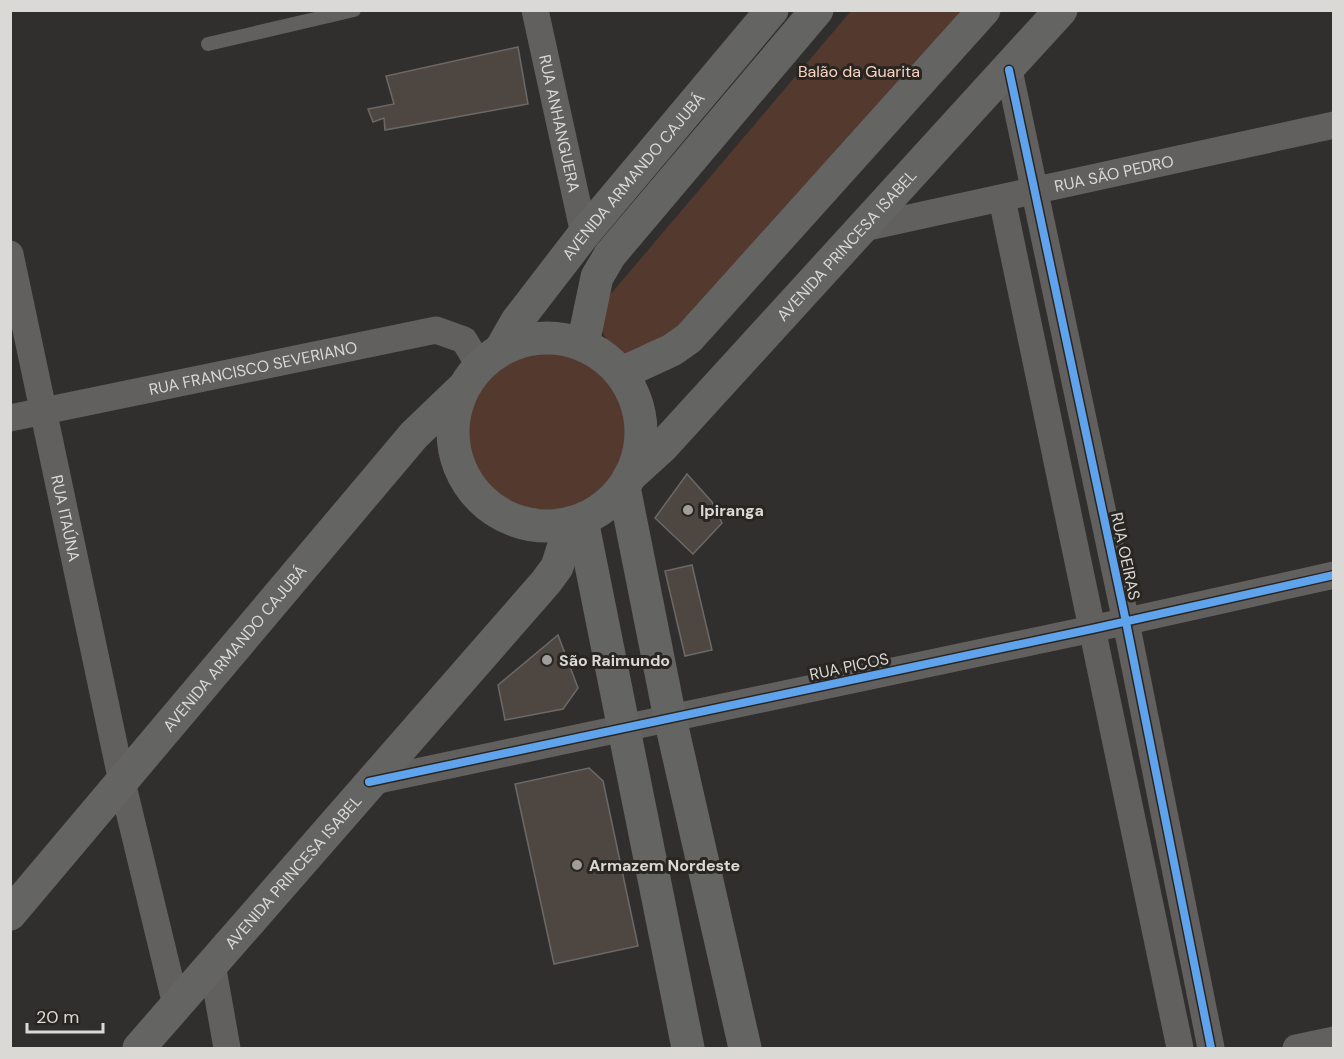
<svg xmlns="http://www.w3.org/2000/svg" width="1344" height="1059" font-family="'DM Sans',sans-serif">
<rect width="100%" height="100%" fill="#312f2d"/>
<path fill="#54392f" d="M851,11H974L666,357L626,360L614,353L601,329L604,302Z
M463 432a85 85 0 1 1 170 0a85 85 0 1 1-170 0Z"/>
<path fill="#4e4741" stroke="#6b6967" stroke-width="1.5" d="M518,47L528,104L385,130L384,118L373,122L368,109L394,104L386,76Z
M687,474L712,502L722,523L693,554L655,518Z
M692,565L712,650L685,656L665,571Z
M558,635L578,688L563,709L505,720L498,685Z
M589,768L603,781L638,946L554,964L515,784Z"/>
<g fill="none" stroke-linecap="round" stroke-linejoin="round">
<path stroke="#61605f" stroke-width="14" d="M208,44L354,10"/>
<g stroke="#61605f" stroke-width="27">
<path id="s1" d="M535,10L584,234"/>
<path d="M1009,70L1126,622L1211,1048"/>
<path d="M1002,199L1180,1048"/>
<path id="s2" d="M859,229L1334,125"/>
<path id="s3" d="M10,254L122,782L176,1005"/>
<path id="s4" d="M10,418L436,330L464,340L479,365"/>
<path d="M369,782L1092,629L1334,575"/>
<path d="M212,964L227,1048"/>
<path d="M1296,1048L1334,1040"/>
</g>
<g stroke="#646463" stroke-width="33">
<circle cx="547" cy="432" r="94"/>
<path d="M583,344L597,277L610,255L817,10"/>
<path id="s5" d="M501,349L517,321L584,234L772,10"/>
<path d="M622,373L672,350L689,338L984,10"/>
<path id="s6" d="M629,477L662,447L1061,10"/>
<path d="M624,487L670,718L745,1048"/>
<path d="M582,520L688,1048"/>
<path id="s7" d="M10,914L414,435L464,387"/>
<path id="s8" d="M139,1048L546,582L557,567L571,523"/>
</g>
<g stroke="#292622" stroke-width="11">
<path id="cycleway" d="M1009,70L1126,622L1211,1048
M369,782L1092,629L1334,575"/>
</g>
<use href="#cycleway" stroke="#60a3ed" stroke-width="8"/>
</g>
<g fill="#9f9e9b" stroke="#292622" stroke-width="2">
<circle cx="688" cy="510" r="6"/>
<circle cx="547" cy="660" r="6"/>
<circle cx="577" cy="865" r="6"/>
</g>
<g text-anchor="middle" stroke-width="6" stroke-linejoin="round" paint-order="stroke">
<g font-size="16" fill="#fad2c1" stroke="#292622">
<text x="859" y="77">Balão da Guarita</text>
</g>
<g font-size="16" fill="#dad9d6" stroke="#292622">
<text dy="6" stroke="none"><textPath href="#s1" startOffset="116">RUA ANHANGUERA</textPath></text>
<text dy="6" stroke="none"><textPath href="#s2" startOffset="261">RUA SÃO PEDRO</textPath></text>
<text dy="6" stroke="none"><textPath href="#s5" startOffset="218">AVENIDA ARMANDO CAJUBÁ</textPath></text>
<text dy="6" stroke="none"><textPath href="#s6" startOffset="318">AVENIDA PRINCESA ISABEL</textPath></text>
<text dy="6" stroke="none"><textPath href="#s4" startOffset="248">RUA FRANCISCO SEVERIANO</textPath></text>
<text dy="6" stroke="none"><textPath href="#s3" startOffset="270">RUA ITAÚNA</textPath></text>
<text transform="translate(1126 556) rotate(78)" y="6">RUA OEIRAS</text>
<text dy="6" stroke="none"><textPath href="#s7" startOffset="348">AVENIDA ARMANDO CAJUBÁ</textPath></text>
<text transform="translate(849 666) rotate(-12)" y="6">RUA PICOS</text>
<text dy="6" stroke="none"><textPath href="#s8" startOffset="234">AVENIDA PRINCESA ISABEL</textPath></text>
</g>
<g font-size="16" font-weight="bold" fill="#dad9d6" stroke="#292622" text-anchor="start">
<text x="700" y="516">Ipiranga</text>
<text x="559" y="666">São Raimundo</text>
<text x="589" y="871">Armazem Nordeste</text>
</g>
</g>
<rect width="1344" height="1059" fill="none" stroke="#dad9d6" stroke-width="24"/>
<path d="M27 1023v9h76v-9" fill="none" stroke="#dad9d6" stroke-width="3"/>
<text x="36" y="1023" font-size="18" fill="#dad9d6" stroke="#292622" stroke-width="4.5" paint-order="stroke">20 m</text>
</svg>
